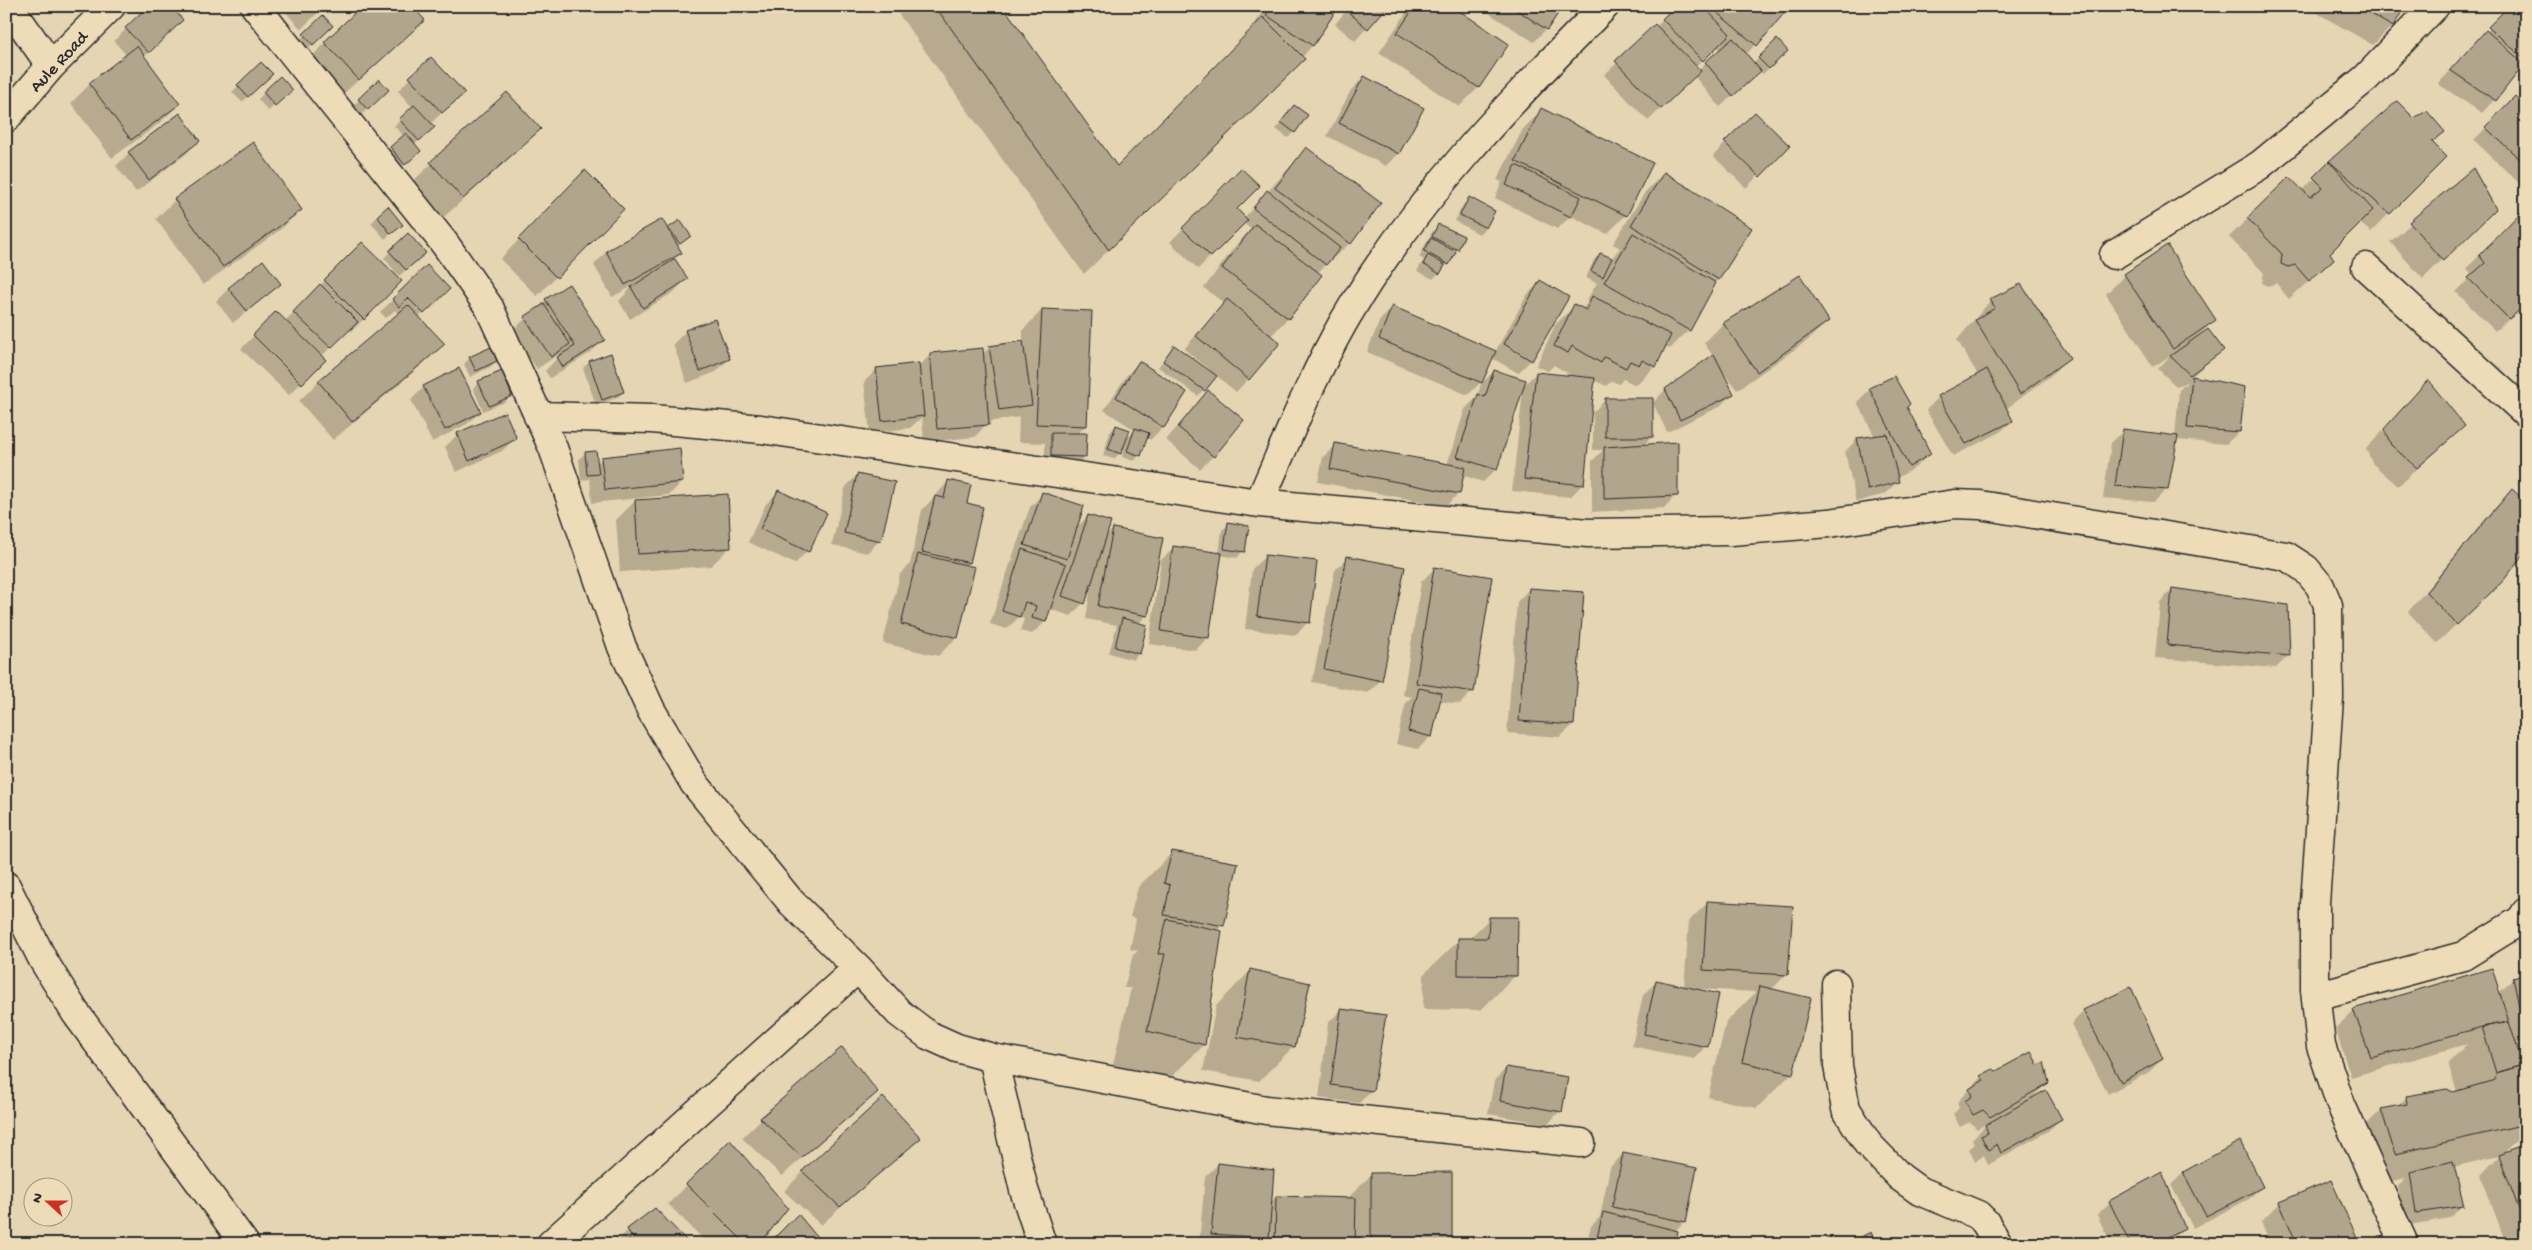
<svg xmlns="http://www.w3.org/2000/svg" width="2532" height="1250" font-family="'Gochi Hand',sans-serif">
<rect width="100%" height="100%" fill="#e6d5b3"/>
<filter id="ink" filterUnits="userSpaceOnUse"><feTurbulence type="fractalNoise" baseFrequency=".02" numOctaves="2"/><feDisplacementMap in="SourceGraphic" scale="10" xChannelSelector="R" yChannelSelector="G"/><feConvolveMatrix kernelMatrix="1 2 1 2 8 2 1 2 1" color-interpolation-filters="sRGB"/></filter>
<g filter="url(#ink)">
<path fill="#0003" fill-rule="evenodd" d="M280,6H325L301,29Z
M364,6L404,38L339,98L306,62Z
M893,6H1016L1008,15L1117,167L1248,34L1267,6H1338L1312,46L1279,83L1084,274Z
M1025,6H1040L1033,14Z
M1350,6H1386L1355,41L1335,24Z
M1411,6H1449L1507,45L1478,88L1459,107L1379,53Z
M1495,6H1562L1546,29L1534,42L1490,14Z
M1673,6H1788L1746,55L1753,64L1777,41L1786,51L1763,74L1759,71L1720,107L1694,76L1648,121L1604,75L1656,27L1673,10L1671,9ZM1716,46L1720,50L1698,70L1695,67Z
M2305,6H2404L2392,26L2373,45Z
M2511,6H2526V65L2482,113L2438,84Z
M323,17L331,26L307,50L298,41Z
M126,29L169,33L144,57L179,104L160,123L112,158L71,103L90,84L127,56L114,41Z
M261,64L265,80L242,102L232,92Z
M1364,77L1398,153L1386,166L1327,136L1351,90Z
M280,78L285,96L268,111L258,99Z
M410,78L450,105L430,124L433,127L414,145V156L398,170L385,154L404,136L394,126L413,108L398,91Z
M379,81L388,90L361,115L353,106Z
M507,94L520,148L444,217L412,182Z
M2515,98L2526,108V190L2474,140Z
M2397,103L2414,120L2443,132L2432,144L2445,157L2371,232L2359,223L2328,253L2313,277L2289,299L2276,283L2268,286L2262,283L2264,273L2229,237L2289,178L2301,191Z
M1294,106V132L1288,138L1276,129Z
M1542,110L1626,215L1607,234L1571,216L1557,229L1495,198L1502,182L1497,180L1523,129Z
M1755,113L1788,146L1746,188L1713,156Z
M198,141L186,154L136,192L116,166L129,153Z
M253,144L300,210L281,229L203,285L156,219L175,200Z
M1306,149L1350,243L1317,273L1288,318L1270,337L1248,379L1236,392L1216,375L1198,396L1158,367L1174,347L1208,372L1210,370L1184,349L1224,303L1204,288L1236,245L1251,229L1243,223L1198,269L1170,242L1241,170L1235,209L1244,218Z
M2473,170L2494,208L2423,279L2390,242Z
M585,172L623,209L537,296L500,259Z
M1664,173L1718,280L1689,330L1670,349L1664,346L1655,366L1636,385L1623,379L1619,384L1612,381L1606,386L1594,380L1582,485L1570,497L1512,491L1523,390L1496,469L1483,482L1462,475L1459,493L1446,506L1318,482L1323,457L1336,445L1447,465L1465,409L1477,397L1481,384L1494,371L1522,387L1536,373L1574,377L1554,365L1548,371L1536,366L1555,325L1574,306L1582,309L1588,302L1586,301L1597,283L1586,278L1594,260L1600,254L1611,259L1620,248L1613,244L1645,192Z
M1469,199L1485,228L1479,234L1455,221L1463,205Z
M2526,209V314L2521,309L2495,331L2456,292L2472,276L2467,268Z
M377,217L401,225L385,239L371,223Z
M662,220L668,231L669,229L683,242L676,247L680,253L674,259L686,279L674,292L630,319L619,301L633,286L612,297L594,265L606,252Z
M1438,226L1457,249L1448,264L1433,279L1417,271L1424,260L1419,257L1432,232Z
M362,244L400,281L351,332L348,329L321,357L324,360L289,395L241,349L276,313L285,321Z
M390,252L418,259L399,276L384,258Z
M427,267L448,289L418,318L443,344L424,363L333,440L299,401L318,382L399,314L395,310L386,318L380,312Z
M2125,275L2214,320L2198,336L2222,350L2191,377L2244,388L2239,432L2226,444L2176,440L2167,489L2154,502L2103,498L2111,443L2123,431L2175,437L2179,390L2188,381L2177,387L2158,369L2171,355L2153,367L2106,294Z
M1799,276L1828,321L1808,340L1737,390L1718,365L1732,394L1719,407L1667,432L1653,403L1665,390L1713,356L1704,343L1723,324Z
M1540,282L1531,360L1518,373L1492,358L1481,382L1468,395L1367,352L1380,320L1393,308L1495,352L1527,295Z
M280,283L233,323L216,301L229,288Z
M546,300L603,340L590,353L550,378L545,371L560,355L559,354L537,369L512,331Z
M1991,300L2068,358L2049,377L2006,409L2012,421L1999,433L1953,456L1926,410L1939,397L1978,375L1957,340Z
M1042,310L1086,425L1077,434L1085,456L1079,463L1045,462V443L1018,442L1019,417L988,422L975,437L924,442L922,417L910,428L870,433L864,382L877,369L918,367L931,354L982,355L990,347L1023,343V330Z
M686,331L729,359L716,372L687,383L673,344Z
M470,358L496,361L490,367L470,377L464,364Z
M589,362L623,392L617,398L596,405L583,368Z
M1139,362L1163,427L1150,440L1147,437L1140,455L1134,461L1122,457L1124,449L1114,459L1103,456L1110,432L1116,426L1125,440L1135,430L1104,410L1127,375Z
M479,382L511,396L505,402L483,411L473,388Z
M2428,382L2464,426L2398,486L2373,464L2366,449Z
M424,387L480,412L467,424L432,442L411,400Z
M1870,389L1906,407L1929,454L1916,467L1897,478L1898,481L1885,494L1856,502L1845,452L1857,439L1875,437L1857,402Z
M1208,391L1213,456L1200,469L1166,440Z
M1606,399L1652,437L1642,446L1676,495L1664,508L1592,512V461L1603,450H1593V412Z
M458,434L515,438L502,451L456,472L445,447Z
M595,452L597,463L602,458L682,482L669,495L592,503L590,479L581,480L579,459L585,453Z
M857,475L880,540L867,553L832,545L845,488Z
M949,481L966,504L969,563L966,566L957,637L938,656L883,643L900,574L910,564L922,510Z
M779,491L807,551L795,564L748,542L766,504Z
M2512,491L2488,594L2437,643L2408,612L2493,510Z
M1043,494L1075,529L1088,516L1105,537L1113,529L1147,615L1138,624L1139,653L1133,660L1109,653L1117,625L1086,619L1092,577L1083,603L1071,616L1049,609L1045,622L1032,634L1020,631L1024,619L1019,617L1007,629L990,624L1010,564L1014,559L1012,558L1030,507Z
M635,501L730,547L711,566L620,572L616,520Z
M1229,524L1243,551L1237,558L1220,555L1208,637L1196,650L1149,644L1161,560L1174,548L1219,554L1222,530Z
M1265,556L1308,622L1296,635L1245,629L1252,569Z
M1348,557L1381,680L1368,693L1312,682L1335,570Z
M1434,569L1473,691L1460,704L1439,701L1431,736L1418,749L1396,744L1406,702L1412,697L1403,695L1421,582Z
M1529,589L1573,725L1560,737L1507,733L1517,602Z
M2173,589L2289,655L2276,668L2155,658L2160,602Z
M1173,852L1222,925L1217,931L1204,1045L1169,1079L1113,1065L1131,988H1124L1133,955L1138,951L1130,949L1136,919L1130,917L1138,887Z
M1708,902L1787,974L1771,990L1792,1073L1757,1108L1708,1097L1726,1022L1756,992L1699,989L1706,1046L1694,1059L1632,1046L1643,995L1656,982L1684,988L1689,921Z
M1489,919L1516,975L1481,1010L1423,1009L1424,974L1459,940H1468Z
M1250,971L1294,1046L1259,1081L1203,1071L1216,1006Z
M2526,976V1072L2523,1073L2526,1082V1132L2504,1154L2526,1146V1244H2506L2481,1175L2499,1156L2453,1167L2463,1205L2450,1218L2404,1226L2398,1186L2406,1178L2360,1188L2346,1145L2381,1110L2396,1108L2407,1097L2457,1092L2448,1063L2467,1044L2351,1077L2335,1029L2354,1010L2499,993L2514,979Z
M1341,1010L1372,1090L1359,1103L1319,1098L1328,1023Z
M2084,1011L2162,1059L2149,1072L2108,1094L2071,1024Z
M1506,1068L1560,1111L1548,1124L1488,1114L1494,1081Z
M1993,1071L2048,1082L2032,1098L2061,1119L2048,1131L1988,1165L1984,1155L1975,1162L1969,1149L1975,1144L1972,1139L1988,1123L1977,1129L1970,1122L1960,1127L1953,1114L1959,1108L1957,1102L1981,1077Z
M876,1092L782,1176L742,1138L761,1119Z
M919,1138L821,1225L784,1191L803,1172Z
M730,1142L759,1244H708L668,1204Z
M2239,1143L2261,1187L2249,1199L2193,1228L2171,1185L2183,1173Z
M1623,1154L1684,1222L1674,1232L1673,1244H1586L1591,1226L1600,1217L1610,1167Z
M1218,1164L1270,1203L1276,1197L1347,1199L1372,1174L1451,1244H1199L1205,1177Z
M2110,1202L2184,1228L2164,1244H2111L2097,1215Z
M2280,1203L2358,1244H2270L2261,1222Z
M655,1209L689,1244H614L628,1230Z"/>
<path fill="#b2a58d" stroke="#2b2b2b" d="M148,6H171L183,20L149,53L125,28Z
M362,6H412L425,20L359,80L324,42Z
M935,6H1003L1117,166L1263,17L1305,59L1109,250Z
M1272,6H1339L1313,46L1266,15Z
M1351,6H1388L1368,29L1347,11Z
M1415,6H1452L1509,44L1479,88L1397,33Z
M1511,6H1563L1547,30Z
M1675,6H1703L1730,34L1703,61L1662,19Z
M1709,6H1790L1757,46Z
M2357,6H2405L2393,27Z
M2509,6H2526V60L2488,27Z
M323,15L333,26L313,45L303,34Z
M1655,24L1701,71L1661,109L1615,61Z
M2486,30L2524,64L2496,101L2450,70Z
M1733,38L1761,71L1733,96L1705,62Z
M1777,39L1788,51L1769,69L1758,58Z
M137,46L180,104L131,140L89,83Z
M431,57L465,93L442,113L409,77Z
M261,62L273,74L248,97L237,85Z
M280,76L293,90L275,106L263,92Z
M1364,76L1424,108L1399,154L1339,123Z
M379,79L389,90L368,110L358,99Z
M507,92L541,129L463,199L430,162Z
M2515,96L2526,106V165L2485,127Z
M2397,101L2414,118L2427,111L2445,132L2432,142L2447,157L2390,214L2329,161Z
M414,105L435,127L419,141L399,119Z
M1294,105L1308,115L1295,133L1281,122Z
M1541,108L1653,163L1627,216L1515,161Z
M1755,112L1790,146L1760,177L1724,142Z
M180,113L200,141L149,180L128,152Z
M406,133L421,151L405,165L390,147Z
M253,142L302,210L223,267L174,199Z
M1306,147L1381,203L1351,244L1275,188Z
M2329,161L2373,210L2330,253L2334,259L2309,281L2295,265L2288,267L2281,264L2282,254L2247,218L2289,177L2310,197L2323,187L2313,177Z
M1516,165L1581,197L1571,217L1506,185Z
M1241,168L1260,186L1237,209L1248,220L1211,257L1182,228Z
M2473,168L2496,209L2443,261L2409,222Z
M585,170L624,209L557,278L518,239Z
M1664,172L1752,228L1719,280L1631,225Z
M1267,190L1340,248L1326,265L1253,208Z
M1469,197L1495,211L1486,228L1460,215Z
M388,206L403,225L391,234L377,216Z
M2526,207V305L2509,319L2468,278L2485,263L2479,255Z
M662,219L682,253L625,285L606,251Z
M680,220L691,236L680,244L668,228Z
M1255,224L1322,275L1289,319L1222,268Z
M1438,224L1464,236L1458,250L1432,237Z
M408,233L426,253L406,270L389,251Z
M1633,233L1716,283L1690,331L1604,282Z
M1431,238L1456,252L1449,265L1424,251Z
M362,242L402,281L364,320L324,280Z
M2167,245L2216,320L2173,349L2124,274Z
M1600,253L1612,258L1603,277L1591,271Z
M1428,255L1445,265L1440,274L1423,264Z
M675,259L688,279L643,308L631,287Z
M263,260L281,284L247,311L228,288Z
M427,265L450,289L424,314L408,298L399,307L392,299Z
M1800,275L1829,321L1757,372L1723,323Z
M1540,280L1569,297L1532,361L1504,344Z
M320,284L358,322L331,348L293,312Z
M569,284L605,340L563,367L557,357L575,346L545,299Z
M2021,284L2070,358L2020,394L1975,320L1995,308L1990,299Z
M1592,296L1671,335L1656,367L1642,360L1639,365L1630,361L1626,368L1604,357L1601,363L1572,346L1568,353L1554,346L1574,304L1586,310Z
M1227,299L1280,343L1249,380L1196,336Z
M544,304L570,344L551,357L524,317Z
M408,305L445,344L352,422L318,381Z
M1392,306L1496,351L1482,383L1379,339Z
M1042,309L1092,311L1087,426L1036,424Z
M276,311L326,360L302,384L253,335Z
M715,319L730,359L700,371L685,330Z
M2208,329L2224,350L2190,375L2170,356Z
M1023,341L1032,405L999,410L989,346Z
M1174,345L1217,376L1205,391L1163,361Z
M491,347L497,361L476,371L469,357Z
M983,348L989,425L937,429L930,353Z
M611,353L624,392L602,400L589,361Z
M1714,354L1734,394L1680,420L1665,389Z
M1139,361L1187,392L1164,428L1116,397Z
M919,363L924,416L882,421L876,368Z
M459,368L481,412L445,430L423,386Z
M1987,369L2013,421L1966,444L1938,396Z
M1494,370L1526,380L1497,470L1457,457L1478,394L1485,397Z
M502,371L512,396L489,406L478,381Z
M1536,372L1595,378L1584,485L1524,479Z
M1894,376L1910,404L1907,407L1931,454L1909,467L1869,388Z
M2192,376L2245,387L2240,432L2187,428Z
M2428,380L2465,426L2417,468L2391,445L2384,429Z
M1208,390L1244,420L1214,457L1178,427Z
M1605,398H1653V437H1605Z
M505,412L517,439L469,461L457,433Z
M1116,425L1130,430L1121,454L1108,449Z
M1135,428L1149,433L1141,456L1127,451Z
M2123,429L2178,436L2168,490L2115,486Z
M1051,433H1087L1086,457L1051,456Z
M1887,434L1899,482L1868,490L1857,438Z
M1678,442V496L1604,499V447Z
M1335,443L1465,467L1460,494L1330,469Z
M680,448L683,482L605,490L601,457Z
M596,451L599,474L587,475L585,452Z
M857,474L895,482L881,541L844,533Z
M948,480L971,485L967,503L983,507L970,563L922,552L935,496L944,498Z
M2512,489L2526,502V552L2503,581L2457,625L2426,592Z
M778,490L827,513L809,552L760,529Z
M1042,492L1084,506L1067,559L1024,545Z
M728,494L731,548L638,554L635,500Z
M1088,515L1111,522L1085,604L1062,596Z
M1228,522L1249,526L1245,552L1224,549Z
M1113,528L1163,538L1148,616L1098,606Z
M1173,546L1222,553L1209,638L1161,631Z
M1022,549L1066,564L1046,622L1032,618L1036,606L1025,602L1020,617L1002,611Z
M918,554L975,567L958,638L901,624Z
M1265,555L1317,561L1310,623L1257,616Z
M1347,556L1405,567L1382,681L1324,669Z
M1434,567L1492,577L1474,692L1416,683Z
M1529,588L1584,592L1574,725L1519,721Z
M2172,588L2288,605L2290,656L2167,645Z
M1122,618L1147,625L1140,654L1115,647Z
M1419,688L1442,693L1432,737L1408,731Z
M1172,851L1238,863L1224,926L1164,915L1170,885L1164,883Z
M1707,901L1793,906L1788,975L1703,970Z
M1489,917H1518L1517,976L1458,975V938H1488Z
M1167,919L1222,931L1205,1045L1147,1031L1165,954H1158Z
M2492,968L2509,1022L2482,1027L2371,1058L2353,1009Z
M1250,969L1310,983L1295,1047L1237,1037Z
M2526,974V1038L2513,978Z
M1656,980L1719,994L1708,1047L1644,1034Z
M1760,986L1811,998L1793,1074L1742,1062Z
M2131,987L2163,1059L2121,1082L2083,1010Z
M1341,1009L1386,1015L1373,1091L1331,1085Z
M2509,1022L2523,1065L2496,1073L2482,1027Z
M842,1047L878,1092L802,1157L760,1118Z
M2031,1052L2038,1065L2044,1062L2049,1083L1990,1117L1983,1110L1973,1115L1965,1101L1972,1096L1969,1089L1984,1080L1980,1076L1993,1069L1996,1071Z
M2523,1065L2526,1076V1124L2395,1154L2381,1109L2407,1104L2406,1096L2447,1089L2453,1092L2495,1080L2496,1073Z
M1506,1067L1568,1077L1562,1112L1500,1101Z
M2046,1090L2062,1119L2001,1153L1997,1144L1988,1150L1981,1136L1988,1133L1985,1125Z
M883,1097L921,1138L840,1207L802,1171Z
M730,1140L788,1208L760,1244H746L686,1184Z
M2240,1141L2263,1187L2206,1216L2183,1172Z
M2526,1145V1229L2499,1155Z
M1623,1153L1697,1168L1686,1222L1612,1207Z
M2453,1161L2464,1206L2416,1213L2410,1172Z
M1218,1163L1274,1170L1269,1238L1211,1234Z
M1452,1172V1244H1371V1173Z
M2162,1172L2185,1228L2154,1244H2130L2109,1201Z
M2331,1180L2360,1244H2297L2279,1202Z
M1276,1196L1356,1198L1355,1244H1275Z
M655,1208L690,1244H624L632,1237L627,1229Z
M1603,1212L1678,1231L1675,1244H1619L1597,1238Z
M798,1214L823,1244H768Z
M1871,1232L1876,1244H1846Z"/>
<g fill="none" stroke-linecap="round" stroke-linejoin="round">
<g stroke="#2b2b2b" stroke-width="31">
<path id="minor" d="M9,6L51,66
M255,6L445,244L489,307L553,448L622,647L651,710L694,783L791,902L858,968L899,1013L928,1035L957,1048L993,1058L1266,1110L1581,1143
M6,118L51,66L111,6
M2114,255L2260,165L2366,78L2435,6
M2366,267L2526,413
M538,416L652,419L761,429L1259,503L1588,533L1731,531L1829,523L1955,504L1980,505L2286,556L2306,569L2320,586L2328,605L2329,698L2315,903V990L2321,1046L2341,1105L2404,1244
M1259,503C1286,442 1311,379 1344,321C1413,202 1509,103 1605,6
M6,886L43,960L75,1012L245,1244
M1836,984L1838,1066L1846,1109L1868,1144L1900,1177L1918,1190L1978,1215L1985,1222L1998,1244
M2316,996L2463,956L2521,920L2526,912
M993,1058L1024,1190L1042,1244
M551,1244L858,968"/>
</g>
<use href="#minor" stroke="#eedcb9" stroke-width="28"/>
</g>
</g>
<g text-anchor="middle" stroke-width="4.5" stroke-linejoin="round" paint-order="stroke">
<g font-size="18" fill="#2b2b2b" stroke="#eedcb9">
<text transform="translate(58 61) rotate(-47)" y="6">Aule Road</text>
</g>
</g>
<rect width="2532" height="1250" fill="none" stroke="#eedcb9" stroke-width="25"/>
<rect x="12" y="12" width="2507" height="1225" fill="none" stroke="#2b2b2b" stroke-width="2" filter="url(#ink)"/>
<g transform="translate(48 1202) rotate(291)"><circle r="24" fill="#eedcb9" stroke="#a09580"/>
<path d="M0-4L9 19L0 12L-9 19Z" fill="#c8321e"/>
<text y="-8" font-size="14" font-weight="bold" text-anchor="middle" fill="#2b2b2b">N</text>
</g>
</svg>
